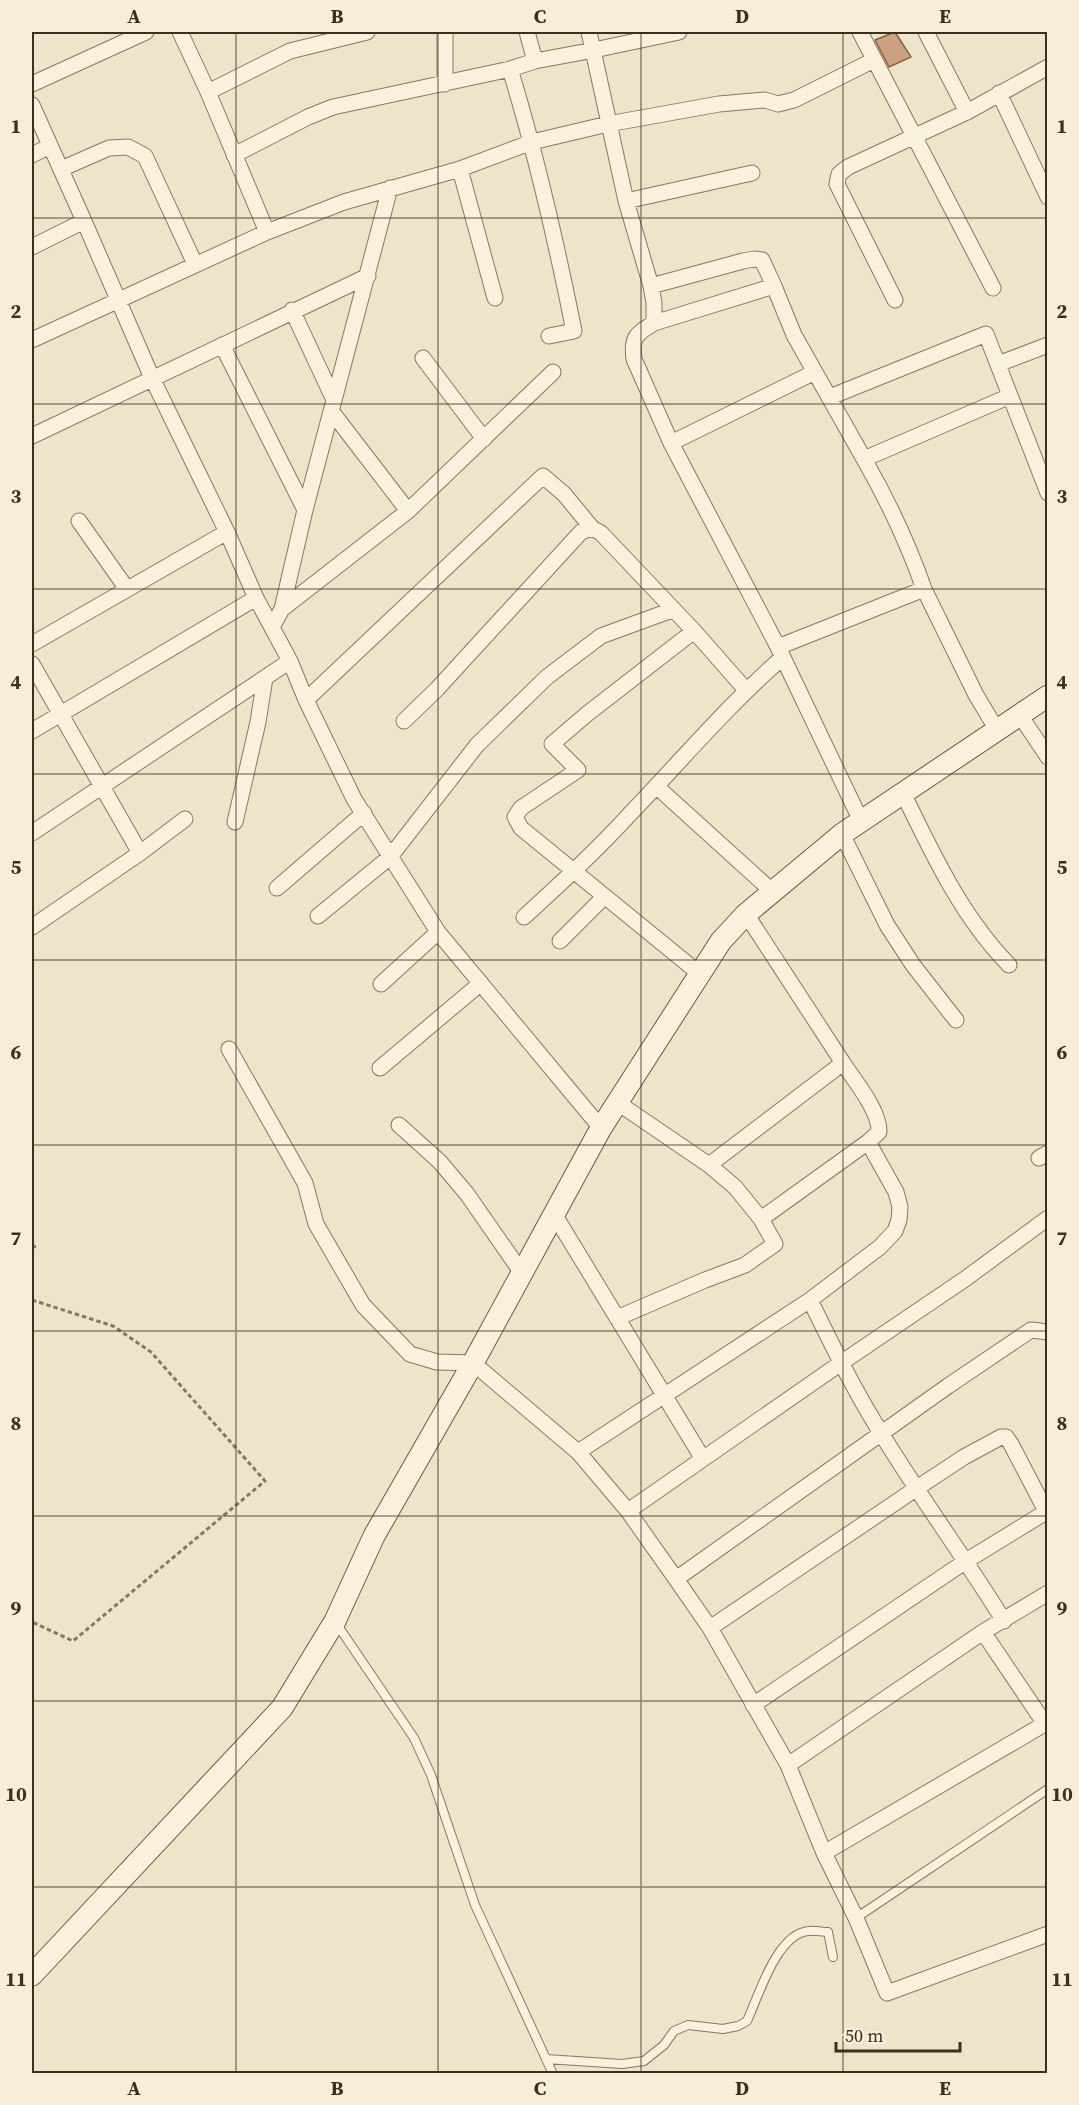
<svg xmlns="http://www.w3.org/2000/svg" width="1079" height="2105" font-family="'Source Serif 4',serif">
<rect width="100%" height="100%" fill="#eee4ca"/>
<path fill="#cba180" stroke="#8a6144" stroke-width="1.5" d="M895,32L911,57L889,67L875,40Z"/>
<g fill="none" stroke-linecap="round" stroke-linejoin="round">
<g stroke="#8b775e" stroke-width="10">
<path id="lane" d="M336,1623L414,1738L431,1775L475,1905L553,2074
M856,1918L1048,1789
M546,2059L622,2064L644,2061L664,2045L674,2031L688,2025L723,2029L738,2026L747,2021C759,1995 777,1933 809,1931C815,1930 822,1932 828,1932L833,1957"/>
</g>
<g stroke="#8b775e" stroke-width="17">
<path id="street" d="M180,32L208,92L267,232
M445,32V84
M527,32L535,61
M589,32L626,201L651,286L654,303V323C636,334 631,337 634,359L671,443L778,647L861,821
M860,32L993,288
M926,32L967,112
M510,69C537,157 556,241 574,331L549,336
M32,84L146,32
M208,92L290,51L367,32
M999,93L1048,197
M32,105L84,221L152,378L227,532L256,598L290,661L306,700L354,799L438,932L601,1128
M32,155L50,146
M234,155L308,117L333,107L510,69L535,61L594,50L679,32
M61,169L109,148L128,147L145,156L195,264
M460,169L495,298
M626,201L752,173
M32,247L84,221
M651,286L743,261L754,259L762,260L774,286L794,335L864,459L1010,396
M895,300L837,184L839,174L848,167L967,112L1048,67
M292,310L334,400
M654,323L774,286
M32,340L267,232L344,202L460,169L532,142L608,124L719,104L765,100L778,104L794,100L874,60
M222,345L305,510
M423,358L484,439
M998,364L1048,345
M830,397L986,334L1048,493
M32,436L368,276
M671,443L815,372
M864,459C888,501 908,543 924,589
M408,511L553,372
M79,521L127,589
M282,609L408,511L332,412
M272,627L282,609L305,510L390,188
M694,631L587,714L552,744L578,770L521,808L515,817L521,828L700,974
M32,644L227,532
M778,647L924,589L976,695L997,730
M32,664L140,853
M306,700L543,476L564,494L592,528
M1019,714L1048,757
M404,721L437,689L581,532L592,528L601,533L694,631L746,690
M32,731L256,598
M656,786L773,892
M903,793C932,853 962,917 1009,965
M235,822L258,722L265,678
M32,833L290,661
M842,834L887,925L913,965L956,1020
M277,888L364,813
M318,916L390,857L477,745L547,677L601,636L672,610
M524,917C560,884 596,851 629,815C680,762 727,706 782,658
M32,927L140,853L185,819
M560,941L604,897
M381,984L438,932
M229,1049L305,1183L316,1224L363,1305L410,1354L437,1362L473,1363L578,1452L628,1511L676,1579L710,1628L788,1765L824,1853L856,1918L887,1993L1048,1934
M380,1068L481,983
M618,1103L709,1165L843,1063L746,914
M399,1125L440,1162L467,1194L522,1273
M1039,1158L1048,1153
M709,1165L735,1187L761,1219L868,1142L879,1132C880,1111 854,1080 843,1063
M554,1214L703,1459
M810,1300C832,1345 854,1390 881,1433C920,1497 965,1558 1004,1621
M617,1318L705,1280L745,1265L775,1244L761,1219
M578,1452L810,1300L880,1247L895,1231L899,1220L900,1207L896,1192L868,1142
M628,1511L841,1363L965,1279L1048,1218
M676,1579L948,1386L1031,1330L1048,1332
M710,1628L917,1488L964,1457L1001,1437H1006L1011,1444L1048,1515
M983,1632L1045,1724
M753,1705L966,1561L1046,1512
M788,1765L983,1632L1048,1593
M824,1853L1048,1722"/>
</g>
<g stroke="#6d5841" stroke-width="23">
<path id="secondary" d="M32,1975L282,1708L335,1621L374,1536L473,1363L601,1128L721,941L746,914L842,834L1048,696"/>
</g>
<path stroke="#8b775e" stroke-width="3" stroke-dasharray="4.5 3" stroke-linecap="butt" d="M32,1248L37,1245
M32,1300L113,1326L151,1352L265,1481L73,1641L32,1622"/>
<use href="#lane" stroke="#f9f1dd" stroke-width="8"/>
<use href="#street" stroke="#f9f1dd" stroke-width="15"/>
<use href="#secondary" stroke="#f9f1dd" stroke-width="21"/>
</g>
<path fill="none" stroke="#3c2e21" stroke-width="1.5" stroke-opacity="0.55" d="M236,32V2074M438,32V2074M641,32V2074M843,32V2074M32,218H1048M32,404H1048M32,589H1048M32,774H1048M32,960H1048M32,1145H1048M32,1331H1048M32,1516H1048M32,1701H1048M32,1887H1048"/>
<rect width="1079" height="2105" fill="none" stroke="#f6eed9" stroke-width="66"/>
<path d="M836 2042v9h124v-9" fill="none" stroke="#3c2e21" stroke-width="3"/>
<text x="845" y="2042" font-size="18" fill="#3c2e21" stroke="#f6eed9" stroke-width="4.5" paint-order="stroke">50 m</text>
<rect x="33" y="33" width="1013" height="2039" fill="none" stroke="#3c2e21" stroke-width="2"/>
<g font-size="20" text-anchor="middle" font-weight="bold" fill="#3c2e21">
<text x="134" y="23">A</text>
<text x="337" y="23">B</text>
<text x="540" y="23">C</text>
<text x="742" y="23">D</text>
<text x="945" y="23">E</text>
<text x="16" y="133">1</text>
<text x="1062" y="133">1</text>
<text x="16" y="318">2</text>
<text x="1062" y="318">2</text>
<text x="16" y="503">3</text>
<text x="1062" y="503">3</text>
<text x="16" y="689">4</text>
<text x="1062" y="689">4</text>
<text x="16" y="874">5</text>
<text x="1062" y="874">5</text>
<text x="16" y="1059">6</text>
<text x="1062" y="1059">6</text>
<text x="16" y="1245">7</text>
<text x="1062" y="1245">7</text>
<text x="16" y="1430">8</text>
<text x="1062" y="1430">8</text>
<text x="16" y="1615">9</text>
<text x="1062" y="1615">9</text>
<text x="16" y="1801">10</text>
<text x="1062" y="1801">10</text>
<text x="16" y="1986">11</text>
<text x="1062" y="1986">11</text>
<text x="134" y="2095">A</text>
<text x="337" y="2095">B</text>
<text x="540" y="2095">C</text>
<text x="742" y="2095">D</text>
<text x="945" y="2095">E</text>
</g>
</svg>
